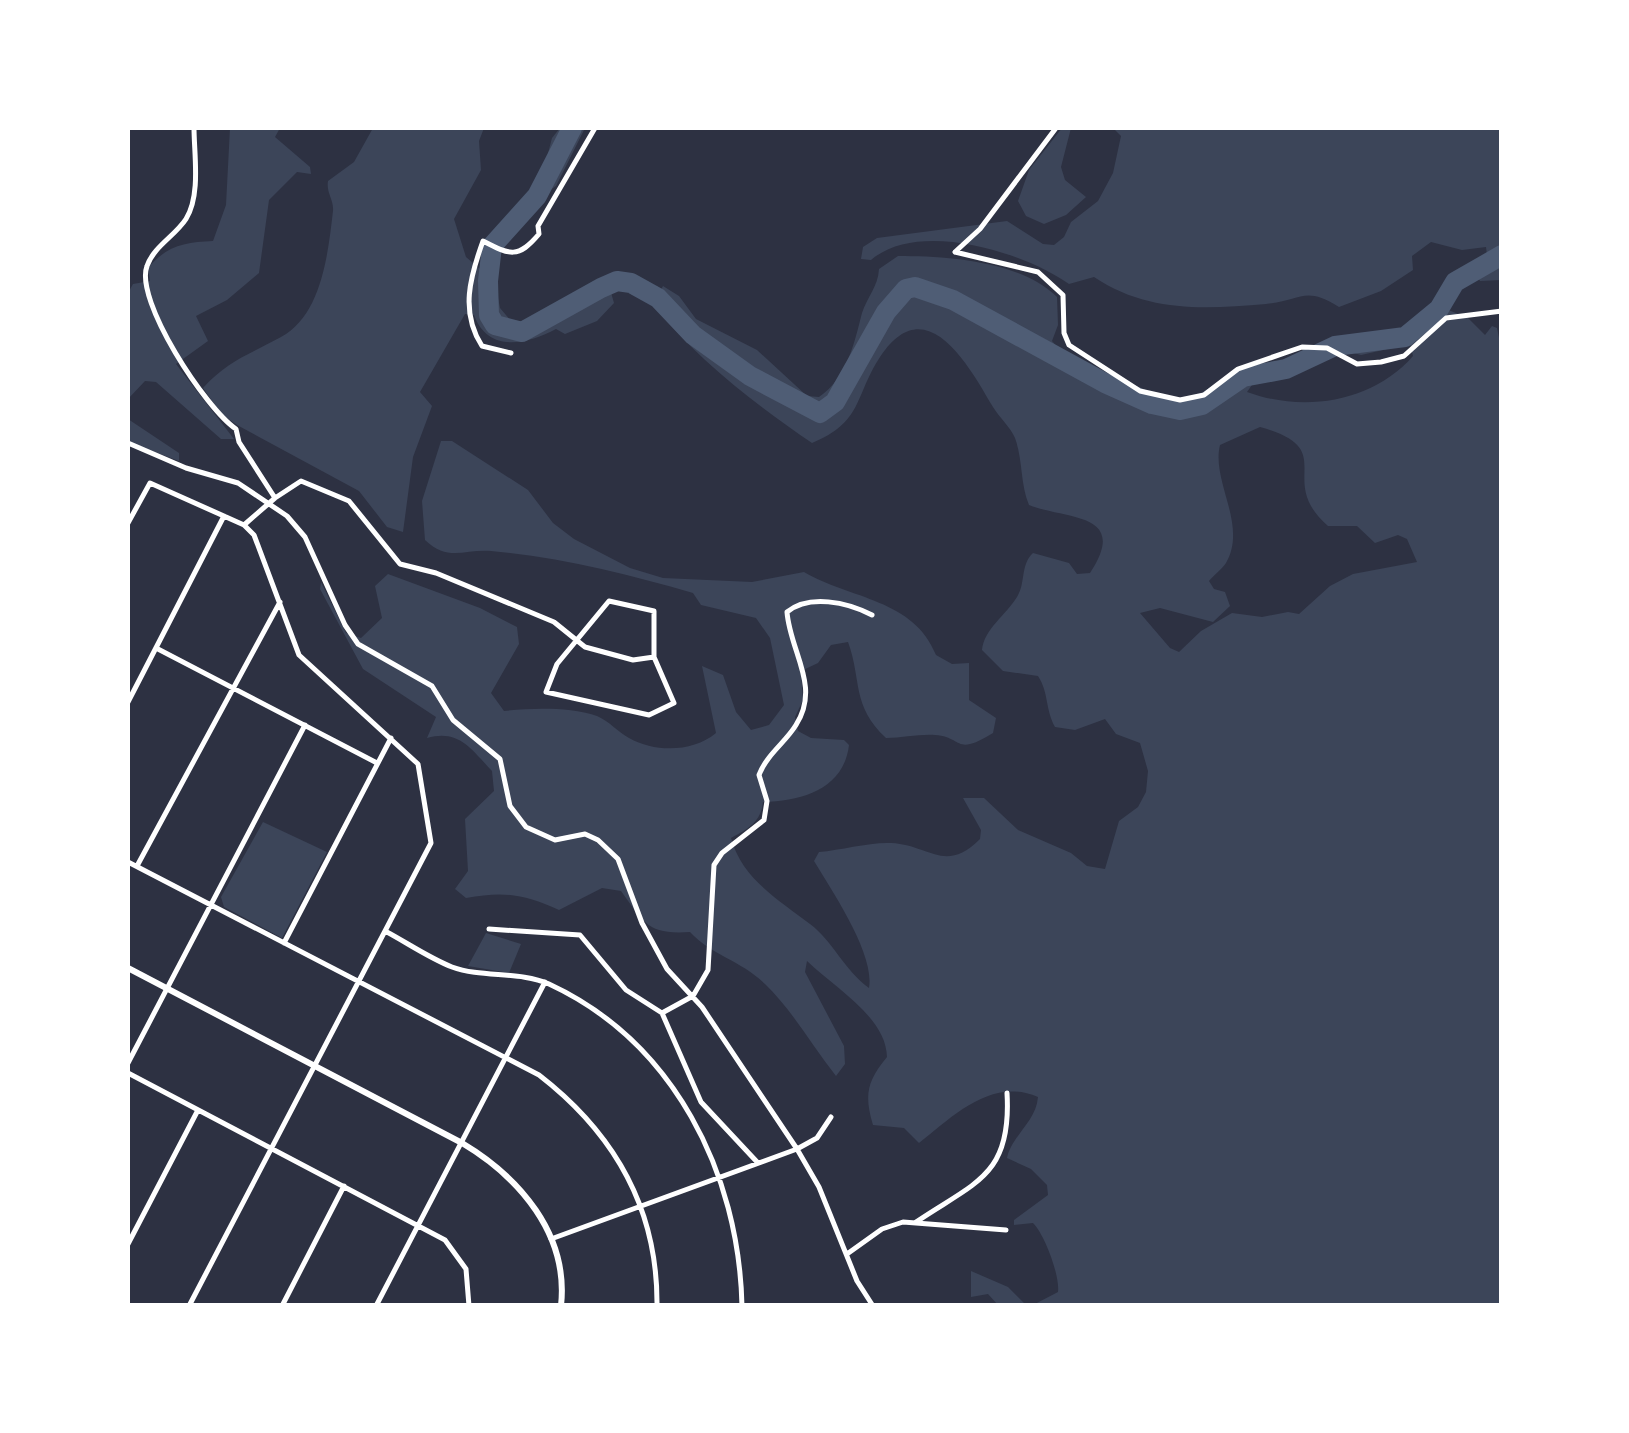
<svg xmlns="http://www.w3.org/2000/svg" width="1629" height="1433" font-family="'DM Sans',sans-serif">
<rect width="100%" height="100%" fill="#2d3142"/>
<path fill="#3c4559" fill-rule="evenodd" d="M230,128H280L275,137L310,167L311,174L297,172L269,200L259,273L227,300L196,316L208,341L176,364L234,439H221L156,382L145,381L128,399V293L133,284L150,281L148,268C166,246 185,242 213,241L226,205Z
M373,128H484L479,141L481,170L454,219L466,257L480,269L492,266L500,308L512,322H532L610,289L614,303L597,321L565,334L556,329C526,345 488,353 474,315L465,314L420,392L432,406L413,457L403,532L387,527L359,491L237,425L221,414L203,388C227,361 250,354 281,337C322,315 328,253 333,211C334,200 326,193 328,181L354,162Z
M560,128H585L556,186L547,192L540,184L552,138Z
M1062,128H1071L1061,167L1065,180L1086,197L1066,215L1044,224L1026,216L1018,201L1029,170Z
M1113,128H1501V280L1480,281L1476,273L1488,263L1486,247L1462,250L1431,242L1412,256L1413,270L1381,291L1339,307C1304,285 1301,301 1266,304C1204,309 1148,313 1094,277L1069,284C1024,252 918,219 871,260L861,259L863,247L877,238L1007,221L1043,244L1054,245L1064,237L1071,222L1098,201L1113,173L1121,136Z
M898,256C947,256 1021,261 1057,297L1058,325L1052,341L1060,350L1149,407L1186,415L1225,399L1245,371L1319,349L1330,358L1254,382L1247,392C1304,413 1373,402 1413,356L1410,344L1361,355L1343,350L1342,342L1363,334L1396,332L1446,309L1468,318L1485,335L1492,326L1497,328L1502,352L1501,1305H1033L1058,1292C1060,1276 1045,1235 1033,1223L1014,1225V1220L1048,1195L1047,1185L1031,1169L1007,1158C1012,1135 1036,1122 1038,1097C992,1077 954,1115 919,1143L904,1128L873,1125C864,1095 867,1081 887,1057C886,1017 836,989 807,961L805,972L844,1046L845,1064L836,1076C812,1046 793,1011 765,984C742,961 711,955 690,932C648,935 644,923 621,891L602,888L559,910C524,894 504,891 466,898L455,889L468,871L465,819L494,791L492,771C471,749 459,729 427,738L436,717L363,669L320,589L321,582L346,633L361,638L382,618L375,586L388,574L480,608L517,627L519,644L491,693L504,711C534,708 569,707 597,716C609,721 618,732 629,738C656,753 693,752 716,733L702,666L723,675L736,712L751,730L769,725L784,705L770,638L756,618L701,605L693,593C628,574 559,557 491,551C464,549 448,562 425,540L422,501L441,441H452L528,490L553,523L574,539L630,568L663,578L752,582L804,572C850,599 914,599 936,655L952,664L969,663V700L996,718L993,733C954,757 964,737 935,735C919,734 902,738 886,738C851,705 862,680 848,642L831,645L818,663L801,671L803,700L795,717L798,731L811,738L844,740L849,745C844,788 804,801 763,802C761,822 748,829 731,838C742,879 779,900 810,924C833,941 844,970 869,988C875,954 832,891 814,861L819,852C842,850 869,842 891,843C930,845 945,874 980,839L981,830L963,798H984L1018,830L1071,853L1087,866L1105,869L1119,821L1138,807L1146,792L1148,771L1140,743L1116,734L1105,719L1075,730L1055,727C1045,709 1049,693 1038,676L1003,671L982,650C984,629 1006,615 1017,597C1026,583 1020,565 1033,553L1069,563L1077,574L1090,573C1130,512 1067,520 1029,505C1020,483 1023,460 1015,438C1011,428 999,417 993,407C969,366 926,287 880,357C854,397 863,422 812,443C755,404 696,359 653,304L663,286L679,296L696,319L757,350L807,396L819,397C847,378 854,344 862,313C867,297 878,287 879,269ZM1260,427C1342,450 1274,479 1328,526H1357L1375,543L1398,535L1407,539L1417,562L1353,574L1330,586L1299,614L1288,612L1262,617L1232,613L1201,631L1179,652L1170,648L1140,613L1160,608L1213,622L1230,606L1225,592L1214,589L1209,581C1214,575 1222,569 1226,563C1248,525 1211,481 1220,445Z
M128,419L179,453V461L128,442Z
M263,822L327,852L282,938L224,907L221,897Z
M486,933L521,944L509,973L468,966Z
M971,1271L1008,1287L1026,1305H998L988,1294L971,1297Z"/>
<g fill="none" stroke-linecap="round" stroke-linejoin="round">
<path stroke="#4f5d75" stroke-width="20" d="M572,128L537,196L492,246L488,281L489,315L495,325L522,332L601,288L617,281L631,283L658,298L693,335L750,376L820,413L835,402L886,312L906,289L915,287L953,300L1105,383L1152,404L1180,410L1202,405L1243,377L1286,369L1335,346L1405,337L1439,309L1455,282L1502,255"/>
<path stroke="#fff" stroke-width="5" d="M194,128C194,154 201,195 186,219C175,236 154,246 147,266C134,300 206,409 236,429L239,442L275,498L244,525
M955,252L1038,272L1063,295L1064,333L1069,345L1140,391L1180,400L1204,395L1238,369L1302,347L1327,348L1357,364L1381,362L1404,356L1446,318L1502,311
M955,252L980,229L1056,128
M511,353L482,346C460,312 470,277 483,241C510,255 518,259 539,234L538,226L595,128
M128,443L186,468L238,483L287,516L305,537L345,625L358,644L432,686L453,720L500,759L510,806L526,827L555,840L585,834L598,840L618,859L642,923L667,969L702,1007L797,1149L819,1187L857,1281L873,1306
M275,498L301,481L349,501L400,564L436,573L554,622L585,647L633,660L654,657
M128,523L150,483L244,525L254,535L299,655L418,764L431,843L189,1306
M609,601L654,611V657L674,703L649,715L546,692L557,664Z
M156,648L377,763
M128,702L224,516
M128,862L539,1075C614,1133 658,1209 657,1306
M137,866L280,602
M489,929L580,935L626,990L662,1013L693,996L708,970L714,865L722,853L764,820L767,801L759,775C767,754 785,743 796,725C821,686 790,652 787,612C809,594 847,602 872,615
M385,931C406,942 429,958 452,967C482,978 520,971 549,984C674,1042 739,1173 742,1306
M284,943L391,738
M662,1013L701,1102L758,1163
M128,1063L305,725
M128,1073L445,1240L466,1269L469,1306
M916,1222C975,1182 1012,1176 1007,1093
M551,1239L797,1149L817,1138L831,1117
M128,1244L198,1110
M847,1254L882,1229L903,1222L1006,1230
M282,1306L344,1186
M376,1306L545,982"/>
<path stroke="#fff" stroke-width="6" d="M128,968L462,1143C519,1177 569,1234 561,1306"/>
</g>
<rect width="1629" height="1433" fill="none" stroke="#ffffff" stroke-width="260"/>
</svg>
